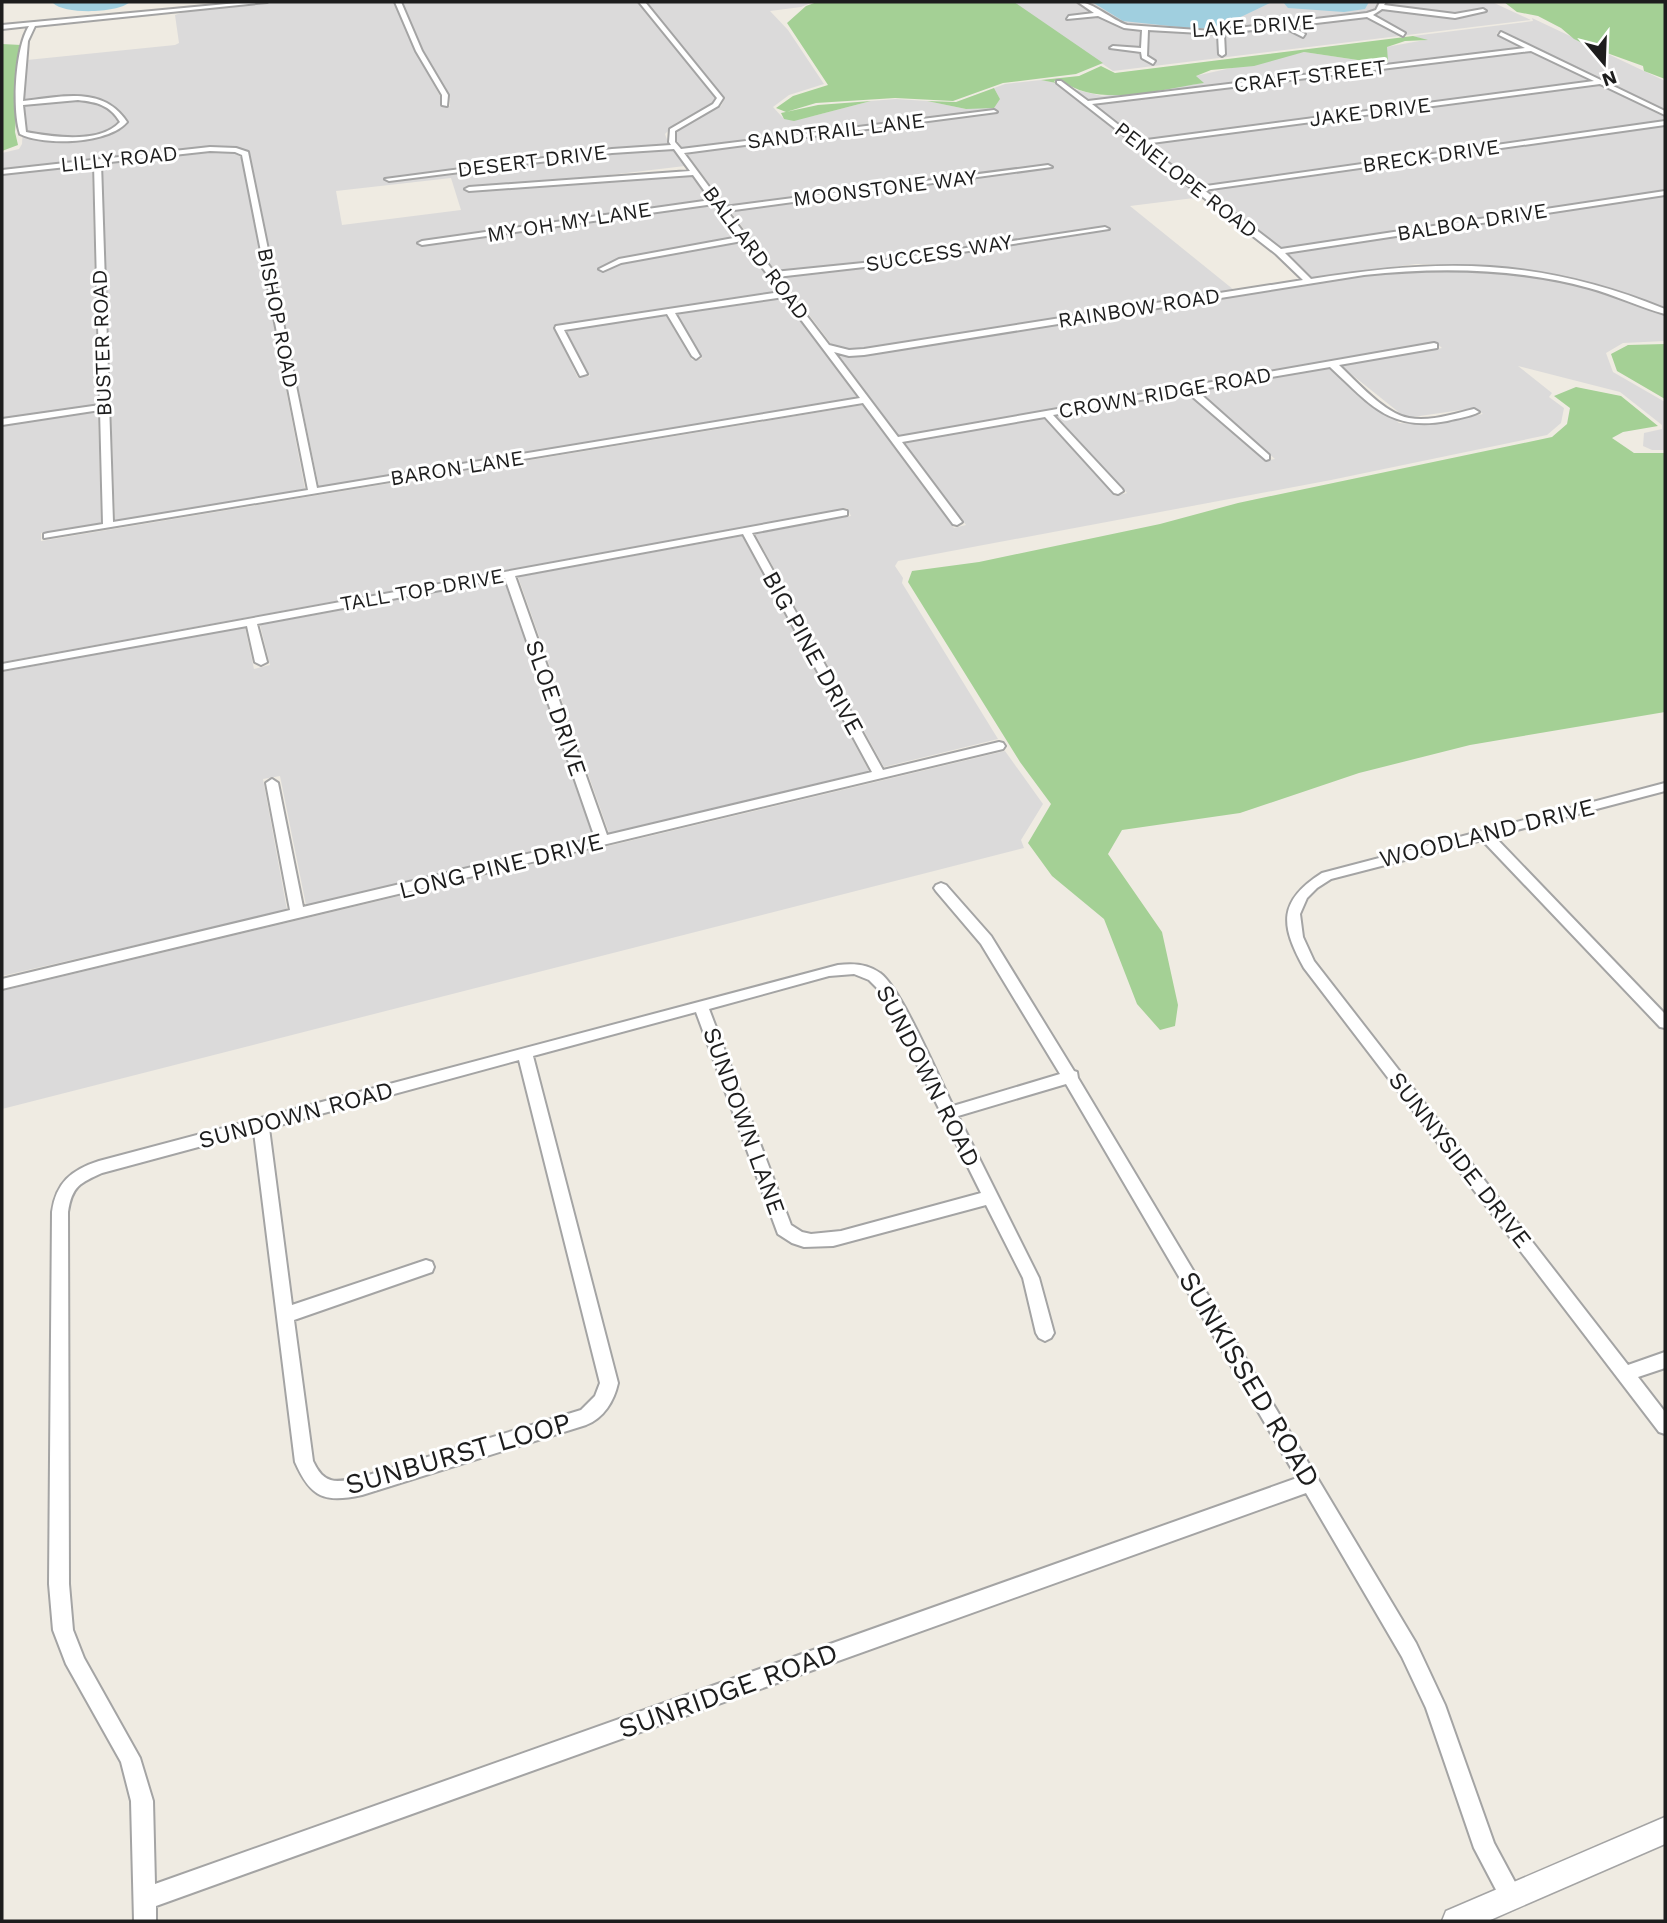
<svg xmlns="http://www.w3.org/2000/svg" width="1667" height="1923" font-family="'Work Sans',sans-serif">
<rect width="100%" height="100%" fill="#efebe2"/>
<path fill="#dbdada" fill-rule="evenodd" d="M278,2H394L415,51L440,96L441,107L450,106L449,94L423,50L402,2H638L716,98L712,105L676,123L665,134L668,142L685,166L584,178L464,187V191L692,176L779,292L553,326L578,378L590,376L566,330L665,314L692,360L702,359L676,313L783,298L858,398L319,487L249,152L236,147H211L2,170V153L19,149L22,144L27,60L175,45L179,43L175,15L190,10ZM451,178L461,210L342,225L336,191Z
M646,2H813L801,7L770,11L788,30L824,84L789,95L773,107L784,119L813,116L871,101L896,99L927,101L966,109L1000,99L994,88L1005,84L1041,80L1056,83L1202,197L1130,206L1234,290L863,349L849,350L832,345L677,141L676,131L721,106L725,98Z
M1012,2H1492L1531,20L1113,71Z
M1532,18L1665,81V110L1502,32L1496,33L1526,48L1088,101L1073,89L1102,96L1203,83L1195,76L1304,52L1371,62H1387L1386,47L1425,40L1413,36L1533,21Z
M1533,51L1595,81L1139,140L1093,105Z
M1602,84L1665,115V121L1199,186L1144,144Z
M1665,125V190L1280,248L1205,191Z
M210,151H232L242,158L305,489L115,521L102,162Z
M92,163L98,405L2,418V174Z
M1665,196V309L1586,282L1496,266L1416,264L1311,278L1285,253Z
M1439,268L1519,273L1564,281L1608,293L1665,315V341L1623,343L1606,353L1613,372L1665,402V450H1652L1643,446L1644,433L1662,429V425L1620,392L1518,366L1552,393L1549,397L1564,408L1561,423L1547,435L1331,480L898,561L895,566L903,578L902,583L998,739L884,767L755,534L851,516L847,508L2,662V425L98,411L101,523L41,533V541L863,405L954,528L966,525L904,443L1044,418L1115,496L1127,493L1056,416L1188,393L1265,461L1275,459L1199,391L1331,368L1399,423L1428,425L1483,414L1475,408L1406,418L1341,366L1442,348L1435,342L899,436L838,354L867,355L1367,276Z
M742,536L869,771L609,833L518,577Z
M504,580L593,837L306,905L280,776L263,779L287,910L2,976V672L245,627L254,669L270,665L260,625Z
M1005,751L1043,804L1021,840L1024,848L2,1109V991Z"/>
<path fill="#a4d095" d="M817,2H1014L1103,63L1076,74L1003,83L953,101L895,98L816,103L786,112L776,108L793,96L828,85L787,23L806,6Z
M1504,2H1665V79L1644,71L1643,66L1593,48L1574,39L1561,28L1538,16L1517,12Z
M1413,36L1428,40L1405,41L1387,47L1388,62H1371L1304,52L1254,66L1211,70L1196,76L1204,83C1160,89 1099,109 1061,80L1054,81L1056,83L1041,80L1079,76L1101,66L1115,73Z
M2,44L21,45L15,132L18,145L2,151Z
M994,88L1000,99L994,108L966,109L927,101L956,102Z
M871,101L794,121L784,119L781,113L818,105Z
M1665,344V399L1617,371L1611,354L1628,345Z
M1576,387L1621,396L1658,426L1623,432L1612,438L1634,453H1665V712L1470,745L1359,773L1240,813L1122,830L1108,854L1162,932L1178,1005L1175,1026L1160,1030L1137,1004L1104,919L1052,876L1028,843L1051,804L1020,762L908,582L912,571L979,562L1160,524L1238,503L1552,437L1567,424L1570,408L1554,396Z"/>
<path fill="#a0cfdf" d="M130,2C118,13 65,15 53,3Z
M1092,2H1272L1222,26L1198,29L1123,21Z
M1283,2H1369L1365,9L1344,12L1288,8Z"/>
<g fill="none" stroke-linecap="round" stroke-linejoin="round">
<g stroke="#a4a4a4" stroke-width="4">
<path id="minor" d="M248,2H267L35,26L28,41L23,101C61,97 103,85 127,122C108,144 45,146 20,134C12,110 15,48 29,26L2,29V25ZM78,100C97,102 110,105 120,122C100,144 53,137 26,132L23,105Z
M395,2H401L422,51L448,95L447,106L442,105V95L416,51Z
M639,2H645L723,98L718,106L675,131V142L681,149L994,110L997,112L684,153L724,207L1048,165L1052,167L727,211L774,272L873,262L1105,227L1109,229L873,266L777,277L829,345L849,350L864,349L1303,280L1276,254L1057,83V81H1061L1088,101L1525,48L1499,35L1501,32L1665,111V115L1600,84L1144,144L1199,187L1665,121V125L1204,190L1281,249L1665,191V195L1285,253L1311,279C1442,258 1540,258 1665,309V314C1639,307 1615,295 1589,288C1515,268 1440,267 1364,275L864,355L849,356L834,352L898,437L1434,343L1437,344V348L1339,365C1356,381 1385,414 1409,418C1430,422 1453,414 1474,409L1479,412C1470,417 1458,418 1447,421C1389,432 1369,403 1330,367L1196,390L1269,455V459L1266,460L1187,392L1053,415L1122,489L1123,491L1118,494L1114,493L1045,417L902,442L962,522L957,525L953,524L863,403L44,538V534L48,533L103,524L100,410L2,425V419L100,405L94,164L2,174V170L210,147L236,148L248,152L317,488L860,398L784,297L675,313L700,356L696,359L692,356L667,314L564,330L587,374L580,376L555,328L556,326L781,292L742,241L621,263L603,271L599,269L619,259L739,237L714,204L422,245L418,243L422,241L711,200L693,175L469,191L465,189L469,187L690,171L674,149L612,153L389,181L385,179L612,149L671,145L669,142L670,129L713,104L717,98ZM1531,51L1594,81L1139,141L1092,104ZM210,151L235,152L242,155L308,490L113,522L101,163Z
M1078,2C1091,1 1112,20 1127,25L1212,31L1367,13L1376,10L1380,2H1386L1384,5L1455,14L1483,9L1486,11L1455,18L1382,9L1373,15L1405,33L1403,36L1367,17L1291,26L1305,34L1303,37L1283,27L1224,33L1225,54L1222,56L1219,54L1218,34L1148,30L1147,56L1155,61L1153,64L1142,58L1141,52L1110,48L1113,46L1141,48L1142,30L1124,28L1098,16L1067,19L1069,16L1094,13Z
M843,510L847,511V515L752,533L883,770L999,742L1003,743L1005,746L1003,749L2,989V979L290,910L266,783L272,779L278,783L303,907L595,838L505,578L257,624L267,662L261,665L255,662L247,626L2,670V664ZM743,534L872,772L607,835L515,576Z
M1665,783V791L1494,836L1665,1014V1028L1660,1027L1482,840L1331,879L1317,888L1307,898L1300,914L1303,937L1314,961L1628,1365L1665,1352V1368L1638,1377L1665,1412V1434L1659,1432L1304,968C1280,925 1278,901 1322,873Z
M941,883L946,885L991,936L1074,1071L1077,1072L1078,1078L1416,1643L1445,1705L1494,1843L1523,1897L1520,1905L1512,1908L1504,1905L1474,1848L1426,1708L1402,1657L1306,1493L156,1906V1921H134L131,1801L121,1762L66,1664L53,1630L49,1584L52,1212C56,1183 71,1170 99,1161L838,965C853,963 868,964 880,973C901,988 939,1078 953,1106L1060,1074L981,944L936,891L934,888L936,885ZM854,974L869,980L881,992L981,1193L841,1231L811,1234L802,1232L791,1225L709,1009L829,976ZM696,1012L778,1234L792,1243L804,1247L833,1246L986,1205L1023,1278L1036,1333L1039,1338L1045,1341L1051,1338L1054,1333L1039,1278L958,1116L1066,1084L1297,1478L155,1884L153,1801L140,1758L84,1658L73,1630L69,1584L68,1212C72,1186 80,1183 102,1173L254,1132L295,1462C311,1498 324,1503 362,1495L586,1425C604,1418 614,1401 618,1383L533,1056ZM519,1060L600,1383L595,1396L581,1410L362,1477C338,1482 325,1487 313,1461L294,1320L432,1272L434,1267L432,1262L426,1260L292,1305L269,1128Z"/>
</g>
<g stroke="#a4a4a4" stroke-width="3">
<path id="tertiary" d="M1665,1817V1844L1488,1921H1442L1446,1911Z"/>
</g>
<use href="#minor" fill="#fff" fill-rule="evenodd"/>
<use href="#tertiary" fill="#fff" fill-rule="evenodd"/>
</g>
<g text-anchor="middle" stroke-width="6" stroke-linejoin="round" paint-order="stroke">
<g font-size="21" fill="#1d1d1d" stroke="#fff">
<text transform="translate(1253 26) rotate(-4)" y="7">LAKE DRIVE</text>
<text transform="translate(1310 76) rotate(-7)" y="7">CRAFT STREET</text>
<text transform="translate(1370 112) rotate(-7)" y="7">JAKE DRIVE</text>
<text transform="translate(836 131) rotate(-7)" y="7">SANDTRAIL LANE</text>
<text transform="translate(1431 156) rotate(-8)" y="7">BRECK DRIVE</text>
<text transform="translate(119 159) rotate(-6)" y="7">LILLY ROAD</text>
<text transform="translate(532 161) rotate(-7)" y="7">DESERT DRIVE</text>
<text transform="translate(1186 180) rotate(38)" y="7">PENELOPE ROAD</text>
<text transform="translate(885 188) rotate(-7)" y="7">MOONSTONE WAY</text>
<text transform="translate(569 222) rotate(-9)" y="7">MY OH MY LANE</text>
<text transform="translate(1472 222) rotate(-9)" y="7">BALBOA DRIVE</text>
<text transform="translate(756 253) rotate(53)" y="7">BALLARD ROAD</text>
<text transform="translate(939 253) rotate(-9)" y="7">SUCCESS WAY</text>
<text transform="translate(1139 308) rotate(-9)" y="7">RAINBOW ROAD</text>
<text transform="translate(278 318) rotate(79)" y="7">BISHOP ROAD</text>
<text transform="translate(102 343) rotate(-92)" y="7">BUSTER ROAD</text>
<text transform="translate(1165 393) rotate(-10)" y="7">CROWN RIDGE ROAD</text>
<text transform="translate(457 468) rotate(-9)" y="7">BARON LANE</text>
<text transform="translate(422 590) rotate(-10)" y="7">TALL TOP DRIVE</text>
</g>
<g font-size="24" fill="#1d1d1d" stroke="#fff">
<text transform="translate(813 653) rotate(61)" y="8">BIG PINE DRIVE</text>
<text transform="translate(556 708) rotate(71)" y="8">SLOE DRIVE</text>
<text transform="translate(1487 833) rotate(-14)" y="8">WOODLAND DRIVE</text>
<text transform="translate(501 866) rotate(-14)" y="8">LONG PINE DRIVE</text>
<text transform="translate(928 1076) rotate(63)" y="8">SUNDOWN ROAD</text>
<text transform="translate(296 1115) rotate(-15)" y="8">SUNDOWN ROAD</text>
<text transform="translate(744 1121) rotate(70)" y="8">SUNDOWN LANE</text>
<text transform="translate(1460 1160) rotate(52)" y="8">SUNNYSIDE DRIVE</text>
</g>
<g font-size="28" fill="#1d1d1d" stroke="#fff">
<text transform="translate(1250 1379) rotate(59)" y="10">SUNKISSED ROAD</text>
<text transform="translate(458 1453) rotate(-16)" y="10">SUNBURST LOOP</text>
<text transform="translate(728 1690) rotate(-20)" y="10">SUNRIDGE ROAD</text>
</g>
</g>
<rect width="1667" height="1923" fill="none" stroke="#1d1d1d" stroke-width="7"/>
<g transform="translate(1604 63) rotate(161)" stroke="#ffffff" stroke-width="5" paint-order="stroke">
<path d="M0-5L12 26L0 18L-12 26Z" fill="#1d1d1d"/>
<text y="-10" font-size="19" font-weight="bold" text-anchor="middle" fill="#1d1d1d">N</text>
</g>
</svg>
